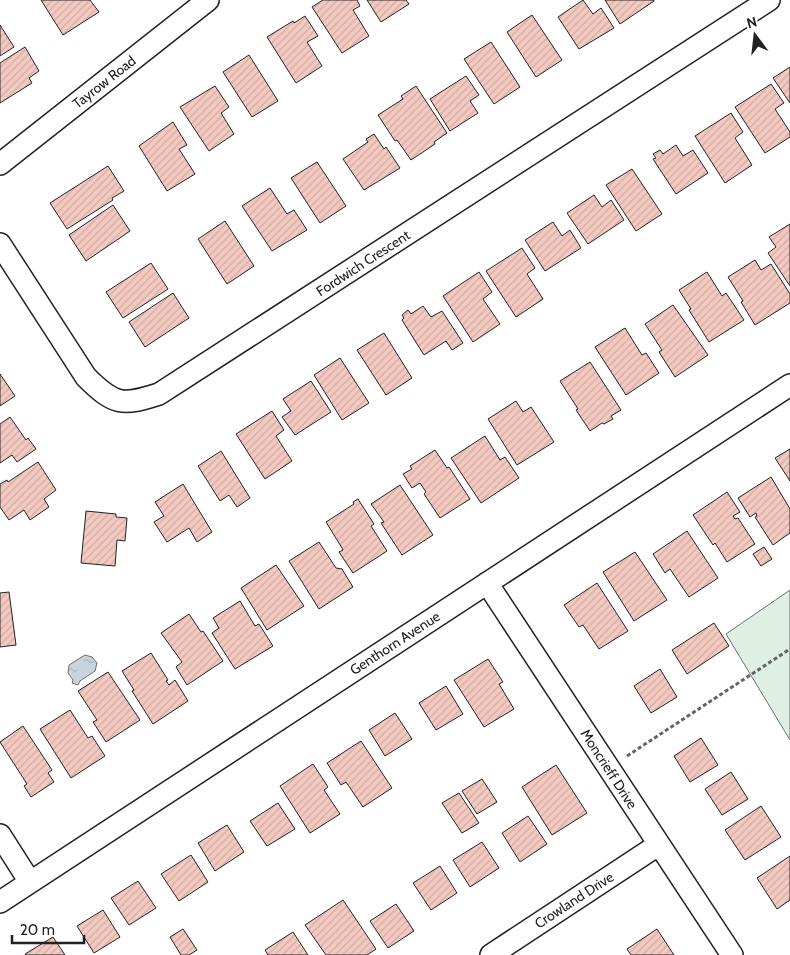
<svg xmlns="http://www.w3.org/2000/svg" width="790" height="955" font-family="Cabin,sans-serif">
<defs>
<pattern id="water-ripples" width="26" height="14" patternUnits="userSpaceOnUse" patternTransform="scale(1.25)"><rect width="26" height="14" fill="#c7d3dd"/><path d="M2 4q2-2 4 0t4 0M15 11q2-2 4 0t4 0" fill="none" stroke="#abb5bd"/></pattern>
<pattern id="building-hatch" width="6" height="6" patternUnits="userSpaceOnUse" patternTransform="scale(1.25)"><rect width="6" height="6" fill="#f3c9c0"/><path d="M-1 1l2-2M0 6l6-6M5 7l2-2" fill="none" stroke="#d0aca5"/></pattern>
</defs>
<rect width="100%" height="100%" fill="#fff"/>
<path fill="#e0efe3" stroke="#6f6f6f" d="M790,590V740L726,634Z"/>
<path fill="url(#water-ripples)" stroke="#6f6f6f" d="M85,655L92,657L97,663L95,671L80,681L78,685L72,683L73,680L68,673L69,665Z"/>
<path fill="url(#building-hatch)" stroke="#222" d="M41,0H90L99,12L63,35Z
M323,0H357L360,6L353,10L369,36L342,53L312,7Z
M367,0H406L409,4L381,22Z
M583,0L593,14L601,8L614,28L579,49L558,17Z
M605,0H654V1L620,24Z
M532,15L562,60L536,77L507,32Z
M305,16L318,36L307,42L322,66L296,83L267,37L293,21L294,23Z
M0,25L14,47L0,56Z
M491,42L520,87L494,104L464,59Z
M25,47L39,71L29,78L32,83L0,103V63Z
M249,55L278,101L252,117L223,72Z
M790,67V103L773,78Z
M466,76L479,95L470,101L478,113L450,131L430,99Z
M771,84L784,103L775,109L790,132V137L765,153L735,107Z
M215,86L229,107L221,113L234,134L209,151L180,107Z
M416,86L447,133L434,142L435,144L411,160L397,140L395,141L378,115L403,99L401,96Z
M731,113L743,132L735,138L752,165L725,183L695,136Z
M173,122L187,145L179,149L195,174L167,191L139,146Z
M374,134L384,149L386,147L400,168L364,190L343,159L368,142L366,139Z
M676,145L683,156L693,150L708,173L676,194L653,159L656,158L653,154L660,150L663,154Z
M317,162L346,206L320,223L291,178Z
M108,166L124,191L112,198L113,200L67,229L50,203Z
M632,169L662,214L636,231L606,185Z
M270,188L287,214L294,210L307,230L272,251L242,206Z
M594,195L602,207L611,200L624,220L588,244L567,213Z
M113,205L130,231L86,261L69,235Z
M225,221L254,266L227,284L198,239Z
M553,222L562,236L570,230L581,248L545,271L525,240Z
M790,224V286L768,253L776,247L769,237Z
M522,248L535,268L527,274L543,299L516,317L486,271Z
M755,260L761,270L771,264L790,294V303L755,325L741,302L743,301L728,277Z
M151,263L168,289L123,318L106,292Z
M479,272L492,292L483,299L500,324L473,342L443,296Z
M707,272L722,296L726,293L744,320L709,342L689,310L691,309L679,290Z
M173,293L189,318L145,347L129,322Z
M673,305L708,355L675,377L659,352L662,350L645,324Z
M423,306L431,317L442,311L463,343L452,350L446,341L424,355L402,320L404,318L402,315L408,310L411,314Z
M625,328L642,355L646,353L659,373L626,395L595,347Z
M384,333L412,378L386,395L357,350Z
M340,358L369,403L342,420L314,375Z
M590,362L621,410L611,416L613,419L604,424L602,423L590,431L576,410L578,409L560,381Z
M0,374L15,396L0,406Z
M311,381L331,412L295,435L282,417L291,411L283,399Z
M516,401L523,412L531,407L554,442L517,465L488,419Z
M272,411L284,430L276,436L292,461L265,479L236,434Z
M10,417L26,440L28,438L36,449L17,462L12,455L0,463V424Z
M485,436L500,460L505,457L519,478L481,503L451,458Z
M790,449V481L775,458Z
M435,450L447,468L449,467L470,499L440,518L424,494L426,492L420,483L412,488L403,474L412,469L410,466Z
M221,451L250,498L237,507L229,495L220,501L198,466Z
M38,462L56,490L44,499L49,507L30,520L24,510L9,520L0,507V484L7,480L8,482Z
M771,477L790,509V533L773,545L755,517L757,516L756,513L750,517L738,498Z
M183,484L212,532L197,542L189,528L167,542L154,522L164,516L155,502Z
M400,485L433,535L402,555L381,523L384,522L371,504Z
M727,492L740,512L733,516L735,519L738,518L755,544L727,562L715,543L713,545L693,515Z
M358,499L374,524L371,526L387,551L353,573L339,552L343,550L342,548L326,522L354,504L353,502Z
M86,511L116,514V517L127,518L125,541L117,540L115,566L81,563Z
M687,531L718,578L689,597L670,569L665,573L653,554Z
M319,542L336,568L342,569L353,587L319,609L289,561Z
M764,547L772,559L761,566L753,554Z
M635,552L667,600L634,621L603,572Z
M276,565L304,606L267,630L241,588Z
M597,583L628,631L599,649L583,625L579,627L564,605Z
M9,592L16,645L0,647V593Z
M240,601L255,626L259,624L273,646L235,669L212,633L219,628L213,618Z
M189,614L201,632L203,631L223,661L187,685L176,667L182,662L161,633Z
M714,623L729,646L687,674L672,650Z
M151,653L168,680L166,681L169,685L175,680L188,701L153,724L132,691L134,690L122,671Z
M488,659L503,682L499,684L514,709L484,727L454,680Z
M660,669L677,697L651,713L634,686Z
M108,672L140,720L106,742L93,722L97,720L78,691Z
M446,686L463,714L436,730L419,703Z
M70,710L88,738L92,736L105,756L71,778L40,729Z
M395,713L412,739L385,756L369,730Z
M23,726L52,770L48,773L54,782L31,797L24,786L27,784L0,742Z
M701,738L718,765L690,782L674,756Z
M361,741L392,788L363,807L346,782L341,785L327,763Z
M313,764L328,787L324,790L340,814L310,833L280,786Z
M556,765L587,813L552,835L522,787Z
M731,772L748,799L722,815L705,789Z
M482,779L497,802L477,814L462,791Z
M459,793L479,823L462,833L442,803Z
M278,803L295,829L267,846L250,821Z
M761,806L781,837L745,860L725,830Z
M528,816L547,844L520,862L502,833Z
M227,825L244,852L215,871L198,843Z
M482,842L499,868L470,887L453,860Z
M191,855L208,882L179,901L161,874Z
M790,856V900L777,909L757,878Z
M440,866L457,893L431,910L413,883Z
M138,881L156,908L129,925L111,898Z
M343,900L376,949L367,955H326L305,925Z
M396,904L414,931L388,948L370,921Z
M103,910L120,937L94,953L77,926Z
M183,929L197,950L189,955H181L170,937Z
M657,929L674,955H631L627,949Z
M293,932L308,955H268L265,950Z
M53,937L65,955H26L25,954Z"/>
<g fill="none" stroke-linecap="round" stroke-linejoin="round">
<g stroke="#222" stroke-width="24">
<path id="street" d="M0,164L208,0
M0,244L86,377C114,405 122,406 159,394L769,0
M487,583L732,955
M0,835L30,882
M0,902L790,385
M491,955L658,845"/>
</g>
<path stroke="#646464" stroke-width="3" stroke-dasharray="4 2.5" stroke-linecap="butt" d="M627,756L790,649"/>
<use href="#street" stroke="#fff" stroke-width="21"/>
</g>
<g text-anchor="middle" stroke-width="4" stroke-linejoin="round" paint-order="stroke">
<g font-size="14" fill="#222" stroke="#fff">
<text transform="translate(104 82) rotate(-38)" y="5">Tayrow Road</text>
<text transform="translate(363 263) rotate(-33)" y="5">Fordwich Crescent</text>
<text transform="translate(395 643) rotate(-33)" y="5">Genthorn Avenue</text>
<text transform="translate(609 769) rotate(57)" y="5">Moncrieff Drive</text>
<text transform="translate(574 900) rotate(-33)" y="5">Crowland Drive</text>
</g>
</g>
<g transform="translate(755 35) rotate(345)" stroke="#ffffff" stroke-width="4" paint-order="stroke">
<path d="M0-4L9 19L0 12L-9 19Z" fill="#222222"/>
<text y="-8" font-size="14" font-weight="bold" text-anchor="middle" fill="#222222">N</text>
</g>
<path d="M12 935v8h72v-8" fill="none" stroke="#222222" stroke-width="2.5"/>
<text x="20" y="935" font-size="15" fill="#222222" stroke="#ffffff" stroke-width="4" paint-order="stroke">20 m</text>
</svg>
